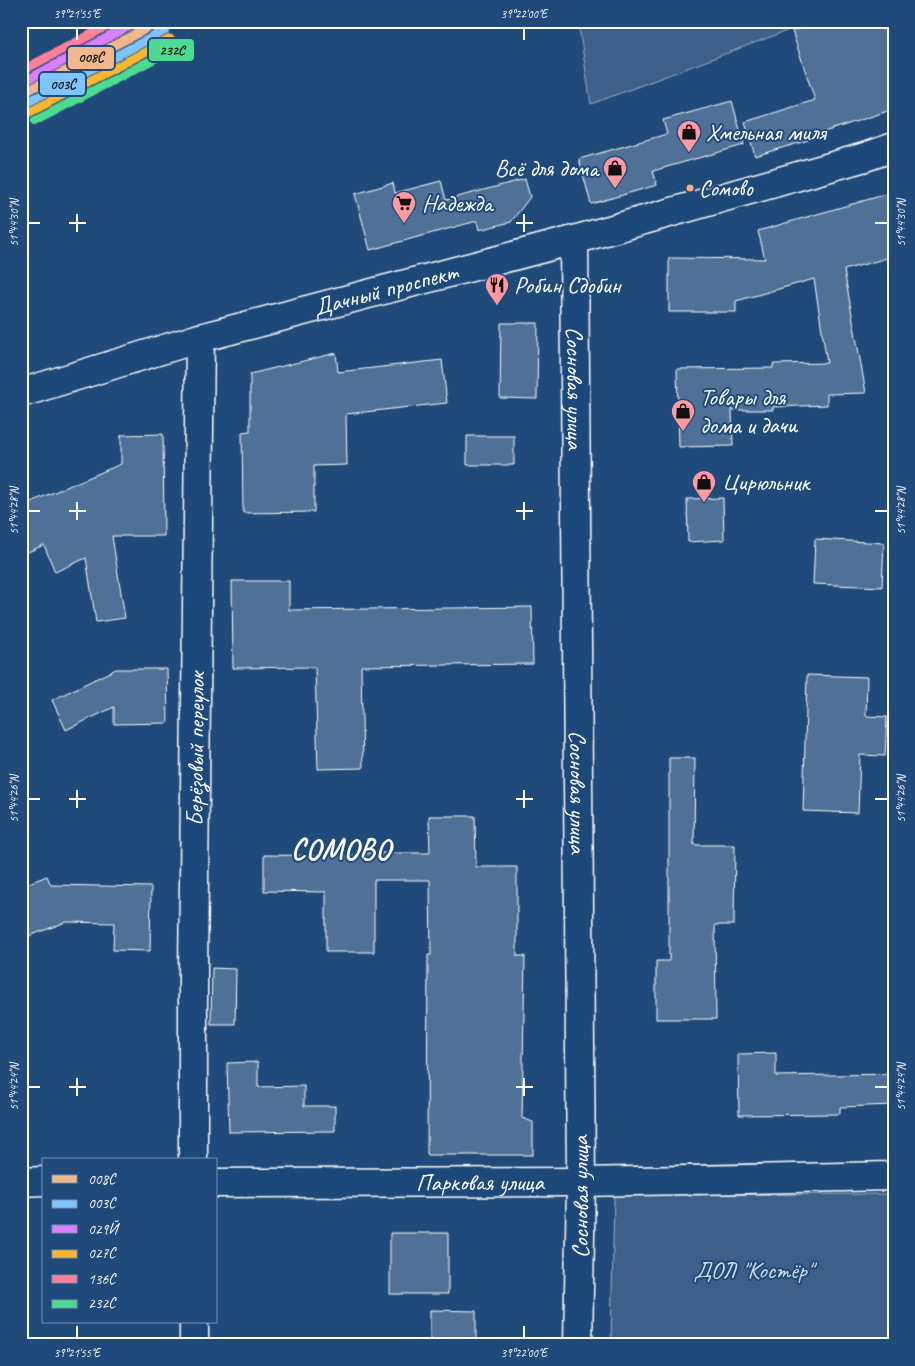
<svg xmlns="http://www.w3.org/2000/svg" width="915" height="1366" font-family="Caveat,sans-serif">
<rect width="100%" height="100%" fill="#1f4a7a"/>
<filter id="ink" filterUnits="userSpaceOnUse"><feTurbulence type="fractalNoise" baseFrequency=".02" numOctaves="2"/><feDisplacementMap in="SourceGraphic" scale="10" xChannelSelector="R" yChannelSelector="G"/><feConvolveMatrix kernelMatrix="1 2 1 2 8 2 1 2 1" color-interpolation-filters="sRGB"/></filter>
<g filter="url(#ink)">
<path fill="#3c618b" stroke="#9eb0c5" d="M578,21H813L591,104Z
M894,1194V1345H611L614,1195Z"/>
<path fill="#507197" stroke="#fff" d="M821,21H894V109L821,133L822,136L755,156L745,122L815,100L792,31Z
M732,101L744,145L653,171L657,185L591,204L579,159L667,134L663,120Z
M525,179L530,197L511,222L479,230L477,221L370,250L355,194L393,183L395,193L441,181L446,200Z
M894,192V256L844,270L866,393L827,394V405L773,407V410H732L733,446L679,447L677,369L773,368V364L827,363L814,279L736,301V312H669V258L765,259L758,231Z
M501,323H538L537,399L500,398Z
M336,353L338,372L442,360L447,403L346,414L347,465L314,466V512L243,513L242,432L250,431V374Z
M163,434L164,536H112L125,618L96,622L86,558L55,572L44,545L21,555V506L121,464V435Z
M467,436H514V465H467Z
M723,498L724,540L688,542L687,499Z
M815,539L884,543L882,587L813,584Z
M232,581H289V610L532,607L533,664L361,666L363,768L318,769L315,667L233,668Z
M116,669H167L168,723L114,724V707L66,730L52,700Z
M807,675L867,677L866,716L887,717L885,756L860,755L858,813L803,811Z
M669,758H695L694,845H735L734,925H715L716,1019H656V961H669Z
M429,816H475L476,867H517V956H525L522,1118L533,1122V1155H427L428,955H431L430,880H374V952H326V892L264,891V855L359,856V853H430Z
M47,876L51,885L151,887L150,951L113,950L114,923L66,922L21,939V886Z
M212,968L236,969L235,1024H211Z
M776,1053V1076L894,1074V1105L840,1107V1114L739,1115L738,1054Z
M258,1062V1087L304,1086V1106H335V1131L229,1132L227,1063Z
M390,1233H448V1294H390Z
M430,1310L476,1311V1345H430Z"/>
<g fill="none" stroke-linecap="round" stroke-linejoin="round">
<g stroke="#fff" stroke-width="31">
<g id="street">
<path id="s1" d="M574,240L581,1182L578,1345"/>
<path id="s2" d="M193,1160V971L200,338"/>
<path d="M21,1182L44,1181"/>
<path id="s3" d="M216,1183L581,1182L894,1176"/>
<path d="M194,1322V1345"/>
</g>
</g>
<g stroke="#fff" stroke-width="31">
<g id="secondary">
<path id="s4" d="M21,393L200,338L574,240L865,157L894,147"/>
</g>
</g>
<use href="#street" stroke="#1f4a7a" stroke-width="28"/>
<use href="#secondary" stroke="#1f4a7a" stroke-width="28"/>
<g stroke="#1f4a7a" stroke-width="12">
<path id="rail-1" d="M21,94L161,21"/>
</g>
<g stroke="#1f4a7a" stroke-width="12">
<path id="rail-2" d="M26,103L166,30"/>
</g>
<g stroke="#1f4a7a" stroke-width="12">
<path id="rail-3" d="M21,83L139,21"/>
</g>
<g stroke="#1f4a7a" stroke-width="12">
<path id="rail-4" d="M30,112L170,39"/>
</g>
<g stroke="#1f4a7a" stroke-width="12">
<path id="rail-5" d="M21,71L117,21"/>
</g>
<g stroke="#1f4a7a" stroke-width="12">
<path id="rail-6" d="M35,121L175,48"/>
</g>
<use href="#rail-1" stroke="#f1b78d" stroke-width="9"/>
<use href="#rail-2" stroke="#80c4ff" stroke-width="9"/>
<use href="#rail-3" stroke="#d880ff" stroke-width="9"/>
<use href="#rail-4" stroke="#fab62d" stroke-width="9"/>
<use href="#rail-5" stroke="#ff8098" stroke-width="9"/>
<use href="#rail-6" stroke="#4ddb92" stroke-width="9"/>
</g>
</g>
<path fill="none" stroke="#fff" stroke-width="2" d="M77,28V40M524,28V40M77,214V232M524,214V232M28,223H40M69,223H86M516,223H533M875,223H888M77,502V520M524,502V520M28,511H40M69,511H86M516,511H533M875,511H888M77,790V808M524,790V808M28,799H40M69,799H86M516,799H533M875,799H888M77,1078V1096M524,1078V1096M28,1087H40M69,1087H86M516,1087H533M875,1087H888M77,1326V1338M524,1326V1338"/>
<defs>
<g id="shop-pin" transform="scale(1.25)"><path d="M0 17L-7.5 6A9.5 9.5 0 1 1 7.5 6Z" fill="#ff9aa2" stroke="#1f4a7a"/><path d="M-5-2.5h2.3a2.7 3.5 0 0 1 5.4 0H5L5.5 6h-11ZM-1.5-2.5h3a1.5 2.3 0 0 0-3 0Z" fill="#111"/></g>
<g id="supermarket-pin" transform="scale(1.25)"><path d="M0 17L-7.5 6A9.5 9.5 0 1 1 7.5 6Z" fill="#ff9aa2" stroke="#1f4a7a"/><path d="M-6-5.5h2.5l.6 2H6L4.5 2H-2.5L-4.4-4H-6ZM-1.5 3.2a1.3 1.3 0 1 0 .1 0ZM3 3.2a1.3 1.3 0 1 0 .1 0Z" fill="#111"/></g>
<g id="restaurant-pin" transform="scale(1.25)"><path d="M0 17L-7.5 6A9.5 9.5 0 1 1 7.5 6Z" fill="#ff9aa2" stroke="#1f4a7a"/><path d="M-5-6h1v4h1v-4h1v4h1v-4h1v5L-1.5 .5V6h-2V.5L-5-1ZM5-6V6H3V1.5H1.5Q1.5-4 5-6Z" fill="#111"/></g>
</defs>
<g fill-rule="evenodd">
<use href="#shop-pin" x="689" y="132"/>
<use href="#shop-pin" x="615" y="168"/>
<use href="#supermarket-pin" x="404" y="203"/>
<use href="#restaurant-pin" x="497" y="285"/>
<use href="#shop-pin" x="683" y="411"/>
<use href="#shop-pin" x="704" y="482"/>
</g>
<circle fill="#ffa980" stroke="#1f4a7a" stroke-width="2" cx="690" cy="188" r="4.5"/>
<g text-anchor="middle" stroke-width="4" stroke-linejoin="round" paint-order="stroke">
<g font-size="23" fill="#fff" stroke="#1f4a7a" text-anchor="start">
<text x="699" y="196">Сомово</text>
</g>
<g font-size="24" fill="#fff" stroke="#1f4a7a" text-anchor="start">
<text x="706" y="140">Хмельная миля</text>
<text x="598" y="176" text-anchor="end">Всё для дома</text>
<text x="422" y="211">Надежда</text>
<text x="514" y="293">Робин Сдобин</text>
<text x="700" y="405">Товары для<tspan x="700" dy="28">дома и дачи</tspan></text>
<text x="722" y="490">Цирюльник</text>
</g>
<g font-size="24" fill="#fff" stroke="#1f4a7a">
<text dy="8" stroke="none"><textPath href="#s4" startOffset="379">Дачный проспект</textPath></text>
<text dy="8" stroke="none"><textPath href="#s1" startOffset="148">Сосновая улица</textPath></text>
<text dy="8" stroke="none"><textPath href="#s2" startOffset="411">Берёзовый переулок</textPath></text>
<text dy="8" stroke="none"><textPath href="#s1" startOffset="552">Сосновая улица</textPath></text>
<text dy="8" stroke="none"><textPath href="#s3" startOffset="264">Парковая улица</textPath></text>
<text transform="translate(580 1197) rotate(-90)" y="8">Сосновая улица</text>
</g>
<g font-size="24" fill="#d8dfe8" stroke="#1f4a7a">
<text x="753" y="1278">ДОЛ "Костёр"</text>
</g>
<g font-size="29" font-weight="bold" letter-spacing="1" fill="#fff" stroke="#1f4a7a">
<text x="341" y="859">СОМОВО</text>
</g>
</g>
<g stroke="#1f4a7a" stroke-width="2">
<rect x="148" y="38" width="47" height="24" rx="5" fill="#4ddb92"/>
<rect x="67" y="46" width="48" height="24" rx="5" fill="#f1b78d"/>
<rect x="39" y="72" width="47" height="24" rx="5" fill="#80c4ff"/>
</g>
<g font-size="14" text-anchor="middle" font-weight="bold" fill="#111">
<text x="172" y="55">232C</text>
<text x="91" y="62">008С</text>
<text x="63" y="89">003С</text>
</g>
<rect width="915" height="1366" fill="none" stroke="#1f4a7a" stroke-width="55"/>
<rect x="42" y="1158" width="175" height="165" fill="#1f4a7a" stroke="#7992af"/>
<rect x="52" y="1175" width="25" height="8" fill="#f1b78d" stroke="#7992af"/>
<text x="88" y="1184" font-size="15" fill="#ffffff">008С</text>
<rect x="52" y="1200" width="25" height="8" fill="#80c4ff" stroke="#7992af"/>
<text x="88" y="1208" font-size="15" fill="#ffffff">003С</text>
<rect x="52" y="1225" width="25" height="8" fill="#d880ff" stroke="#7992af"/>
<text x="88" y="1234" font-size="15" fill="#ffffff">029Й</text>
<rect x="52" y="1250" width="25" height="8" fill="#fab62d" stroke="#7992af"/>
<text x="88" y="1258" font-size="15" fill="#ffffff">027С</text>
<rect x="52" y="1275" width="25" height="8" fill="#ff8098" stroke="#7992af"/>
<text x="88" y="1284" font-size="15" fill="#ffffff">136С</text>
<rect x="52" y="1300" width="25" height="8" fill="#4ddb92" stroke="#7992af"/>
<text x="88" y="1308" font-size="15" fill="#ffffff">232C</text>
<rect x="28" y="28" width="860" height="1310" fill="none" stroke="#fff" stroke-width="2"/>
<g font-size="12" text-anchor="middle" fill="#fff">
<text x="77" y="18">39°21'55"E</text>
<text x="524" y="18">39°22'00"E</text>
<text transform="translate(14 223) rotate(-90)" y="4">51°44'30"N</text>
<text transform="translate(901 223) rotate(-90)" y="4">51°44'30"N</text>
<text transform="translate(14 511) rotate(-90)" y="4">51°44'28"N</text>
<text transform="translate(901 511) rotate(-90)" y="4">51°44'28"N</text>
<text transform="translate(14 799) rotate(-90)" y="4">51°44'26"N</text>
<text transform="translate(901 799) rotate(-90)" y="4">51°44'26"N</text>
<text transform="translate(14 1087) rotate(-90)" y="4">51°44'24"N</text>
<text transform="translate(901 1087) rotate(-90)" y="4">51°44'24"N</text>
<text x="77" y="1357">39°21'55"E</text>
<text x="524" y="1357">39°22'00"E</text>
</g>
</svg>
